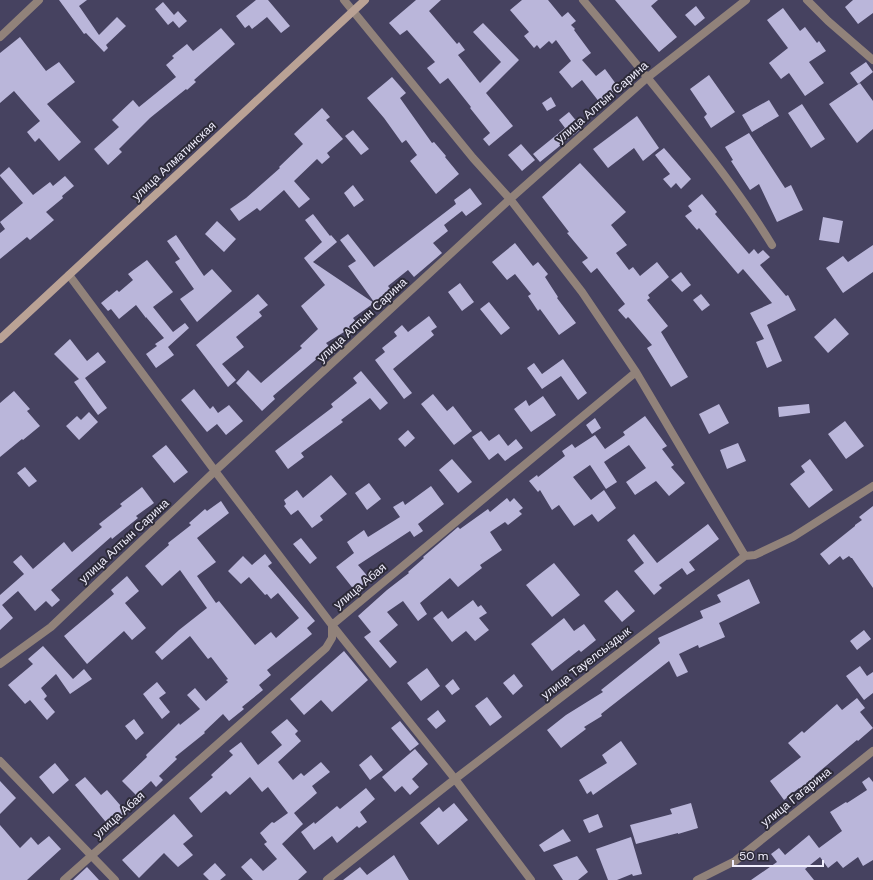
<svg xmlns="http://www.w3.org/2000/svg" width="873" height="880" font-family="'DM Sans',sans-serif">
<rect width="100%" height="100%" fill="#464260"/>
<path fill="#bab6da" d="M59,0H87L79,6L99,35L117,17L126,26L106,45L108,48L104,52L86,33L84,34Z
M256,0H268L290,26L281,33L267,17L252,29L249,25L245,28L236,16Z
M416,0H441L429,11L457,44L459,42L465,50L458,55L480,83L501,62L473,32L483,23L519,60L486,93L513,126L489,146L483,139L490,133L470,108L471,107L448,78L440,84L427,68L435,62L407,30L400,35L389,23Z
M522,0H548L562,17L568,12L576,21L571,25L575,29L574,30L591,53L582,60L596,76L605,69L619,88L600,103L582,80L572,88L559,72L571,61L556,40L552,44L549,41L540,49L537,45L534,48L524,36L529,32L510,10Z
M615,0H658L651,6L677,37L659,52Z
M853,0H873V13L858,24L845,7Z
M163,2L174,15L178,11L187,21L179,28L173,21L168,25L155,9Z
M696,6L705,18L695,26L685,15Z
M783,8L800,31L805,27L817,43L819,41L826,51L809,62L824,83L805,96L789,73L781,79L769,63L788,48L767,20Z
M221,28L235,44L194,80L196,82L187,90L186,89L150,118L119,149L122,152L108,165L94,149L119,127L112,120L133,100L139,107L176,77L166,65L174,58L172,56L187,44L193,51Z
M20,37L46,71L59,62L75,82L47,104L81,142L59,161L39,138L35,142L27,132L40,121L14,91L0,103V53Z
M866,62L873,72L858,84L850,73Z
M709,75L735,112L711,128L704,117L707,114L690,89Z
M392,77L406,93L400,98L432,143L434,142L446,156L445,157L459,174L436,194L410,161L417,155L406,140L402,143L384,118L367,98Z
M860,83L873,101V129L857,143L829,104Z
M551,97L556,106L547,111L542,103Z
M769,100L779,116L752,132L742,115Z
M802,104L825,139L811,148L788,113Z
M322,108L330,117L326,120L343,139L327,153L330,157L322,164L317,159L294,181L310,199L299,208L284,190L260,211L257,208L239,221L230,209L246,198L280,168L279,167L303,144L294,134Z
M569,112L582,128L540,162L533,154L565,128L559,120Z
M637,116L659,148L643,161L634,148L608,168L593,149Z
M353,130L369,149L361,155L345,136Z
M749,133L785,188L791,185L803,210L777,222L759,184L750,190L731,161L733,160L725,147Z
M521,144L535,160L522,171L508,155Z
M664,148L691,179L681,189L676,183L671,188L663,179L670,174L655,155Z
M580,163L626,212L611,225L627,245L616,253L629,270L633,267L640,276L657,262L669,277L648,295L650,298L647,300L668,326L661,332L688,377L671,387L647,348L652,345L630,319L628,317L626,319L618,310L625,304L597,268L591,273L582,262L588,258L567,233L569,232L542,197Z
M9,167L33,195L50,182L53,186L65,176L74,186L62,196L63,198L46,212L54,220L30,240L27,237L0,259V233L5,229L0,222L23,203L0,176V175Z
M353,185L364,200L354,207L344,193Z
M470,188L482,204L466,216L462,211L444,225L448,231L433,243L442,253L414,277L408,270L388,286L396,296L388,302L383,296L374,302L348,266L356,261L340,240L348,234L374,267L456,204L454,200Z
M702,194L717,212L715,214L749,254L754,249L758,254L763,250L770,257L760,265L786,296L788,295L796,310L767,325L782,361L767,368L756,342L764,339L750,313L772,303L743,269L738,274L699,228L697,230L685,216L692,211L688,206Z
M313,214L330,236L331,235L337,242L313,262L374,303L353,318L360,327L353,333L349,329L326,343L335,353L324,363L319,357L273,396L275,399L262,411L236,383L248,370L261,383L302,348L300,346L318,329L301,306L325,285L304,258L322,242L305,220Z
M823,217L843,221L839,243L819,240Z
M217,221L236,239L224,252L205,234Z
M176,235L204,276L212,269L232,291L197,322L180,299L194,289L175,262L180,259L167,241Z
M515,243L533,266L538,262L548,274L545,277L558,297L557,298L576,323L559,335L540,309L538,311L528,296L531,294L515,274L507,280L492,262Z
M873,245V272L843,293L826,268L843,256L848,262Z
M147,260L173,292L153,307L173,332L185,323L189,328L168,347L174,355L156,368L146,354L157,346L155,344L164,338L146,317V318L136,305L119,319L111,309L108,311L101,303L117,290L119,292L133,280L128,274Z
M681,272L691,285L682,292L671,280Z
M460,283L474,302L462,311L448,292Z
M258,294L268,305L259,312L262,316L236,337L244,347L222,364L236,380L228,387L196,345Z
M701,294L710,305L702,311L693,300Z
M489,302L510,328L501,335L480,309Z
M429,316L437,327L431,331L434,335L393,369L412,393L404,399L375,360L385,352L382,348L397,336L394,332L402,325L408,332Z
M835,318L849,334L828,353L814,337Z
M70,339L87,361L98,352L106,362L85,378L107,408L98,415L74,382L79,379L54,354Z
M563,359L587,393L578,400L561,376L542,389L527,368L534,363L542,374Z
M361,371L388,403L380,410L370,398L341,420L343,422L301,453L304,457L288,469L275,451L333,407L331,404L357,383L353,378Z
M194,389L210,409L213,406L218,413L229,405L243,421L226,435L217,424L207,432L181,400Z
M14,391L30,409L27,411L40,426L23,440L22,439L0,457V403Z
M433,394L447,411L453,406L472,431L454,445L421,404Z
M543,396L556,415L531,432L514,409L526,400L529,406Z
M719,404L729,423L709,434L699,414Z
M809,404L810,413L779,417L778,407Z
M89,412L98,422L79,440L66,426L77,416L81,420Z
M645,416L667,446L662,449L674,465L671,467L685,483L669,496L656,481L635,495L626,482L646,468L629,445L604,462L617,482L606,489L590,465L573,477L591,500L604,490L616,508L598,522L592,514L574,526L559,505L552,510L540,490L538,492L529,481L537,475L538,477L565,456L562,451L572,444L575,448L595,435L605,449L625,435L623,432Z
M595,418L601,428L592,434L586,425Z
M845,421L864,446L846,459L828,434Z
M408,430L415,438L405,447L398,439Z
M481,431L489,441L499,434L508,446L516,439L523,448L505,461L498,453L489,460L472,437Z
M738,443L746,461L727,469L720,450Z
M166,445L188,472L174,483L152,456Z
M452,459L472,482L458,493L439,470Z
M810,459L833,490L809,508L790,484L805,472L801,466Z
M25,467L37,481L29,487L17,473Z
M331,475L347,494L320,516L323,520L312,528L298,510L291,515L284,506L286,504L284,500L297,490L303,498Z
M369,483L381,499L367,510L355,493Z
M431,486L444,504L418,524L423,531L414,537L410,531L358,565L370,579L355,591L336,567L354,553L347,542L364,530L368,537L400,517L393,507L403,501L405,505Z
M142,487L154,503L136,516L138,518L112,539L111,537L51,590L60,600L52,607L46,601L35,611L18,591L2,605L13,618L0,630V595L24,574L13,562L21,555L33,569L64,542L72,552L102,527L99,524L122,506L120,504Z
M507,498L510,502L514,498L523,508L519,511L522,514L508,525L505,522L490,532L502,550L480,565L482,568L458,587L450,578L420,603L427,614L418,621L403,601L387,612L398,625L379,641L397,662L390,668L364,637L371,632L358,616L387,590L409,573L408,572L424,558L423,557L458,527L460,529L488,509L490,512Z
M221,501L229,513L197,538L216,562L197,576L216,603L219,601L255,645L271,632L276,638L299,618L278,593L271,599L267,594L265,595L249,577L241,584L228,571L243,556L252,565L265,554L272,563L268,566L315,621L307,628L312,634L267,670L271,675L259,685L263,690L242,707L244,709L229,721L223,714L204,732L205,733L175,757L177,759L159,776L163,780L156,787L151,781L136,795L122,781L147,757L146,755L179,723L180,725L200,709L187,695L195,688L206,701L228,682L226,680L228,679L211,657L208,659L190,636L162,660L155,652L179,630L207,608L180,570L162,586L145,566L169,545L168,543L191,525L189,523L205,509L207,511Z
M873,506V588L852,558H851L849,556L843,560L840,556L829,565L820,554L855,526V525L862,520L859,517Z
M708,524L719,539L689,562L695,570L687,575L682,568L659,585L662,588L654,595L634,571L644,563L627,540L634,534L657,563Z
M301,538L317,558L310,564L293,544Z
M554,563L580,595L552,617L526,585Z
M127,576L139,591L125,603L146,628L132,640L124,631L87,664L64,636L114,594L111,590Z
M749,579L760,603L719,623L725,637L699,648L698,645L679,654L688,672L677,677L669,661L601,714L602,716L584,727L586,729L561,748L547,730L566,715L603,692L601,690L660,643L658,638L703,618L700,611L721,602L717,595Z
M617,590L635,611L622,622L604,601Z
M473,600L478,607L481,605L487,613L479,618L489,630L475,641L466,631L452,642L433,618L442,611L448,619Z
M564,618L574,631L584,624L596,640L581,652L579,650L552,671L531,644Z
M864,630L871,639L857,650L850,641Z
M43,646L73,679L84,669L92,679L70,694L56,674L41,688L47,696L44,699L55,712L47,720L30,700L25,704L8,685L33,664L28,659Z
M344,651L368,680L332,712L321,700L304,715L290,699Z
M860,666L867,676L873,672V693L864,700L846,676Z
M427,668L440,686L421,701L407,683Z
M514,674L523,686L513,695L503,683Z
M453,679L460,689L452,695L445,686Z
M157,682L166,693L159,698L170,712L162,719L143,694Z
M487,697L502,717L490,726L475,706Z
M857,698L865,708L860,712L873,728L858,741L857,740L814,776L817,781L802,792L799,788L784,800L770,781L801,757L788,743L802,731L804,733L837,704L842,710Z
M438,710L446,721L436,729L427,719Z
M134,719L144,733L136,740L125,726Z
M287,719L298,731L295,734L301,741L278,762L293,780L301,773L304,776L321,762L330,772L312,786L317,793L294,813L303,824L282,844L307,872L298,880H253L241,867L251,858L263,871L277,859L264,844L267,842L260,833L272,822L274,823L288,813L268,787L262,792L250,777L230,795L226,791L201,813L189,798L213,777L211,775L233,755L229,751L241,742L258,765L282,745L271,732Z
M400,721L419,744L410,751L391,728Z
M621,741L637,764L593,795L591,791L587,794L579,780L607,763L602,755Z
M415,749L428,764L412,779L419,787L410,795L402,786L395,792L382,777Z
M371,755L383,770L370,780L359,765Z
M55,763L69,780L53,794L39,777Z
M85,777L101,795L107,790L127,813L110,827L75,785Z
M869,777L873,782V860L863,866L858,857L843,868L837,861L828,868L820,857L805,869L814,880H751L777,862L771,854L779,848L785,855L809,835L819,848L842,831L830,812L846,802L847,803L867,790L862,782Z
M0,781L16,798L0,814Z
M366,788L375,799L360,812L367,822L359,828L357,826L337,843L332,836L314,850L301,832L314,822L315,824L337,806L340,809Z
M454,803L468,820L438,845L420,823L439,807L443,812Z
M691,803L698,828L678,834V833L636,844L630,825L672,814L670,809Z
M174,814L193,836L183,844L193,855L178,867L164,853L139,878L122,860Z
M598,814L603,827L589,833L583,820Z
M0,825L20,848L31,837L38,845L49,836L61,849L27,880H0Z
M563,829L571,841L544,852L539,845Z
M631,837L642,874L633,876L632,874L617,880H608L596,849Z
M394,855L409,880H343L360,867L367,875Z
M577,856L588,872L578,880H563L553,865Z
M215,863L226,875L220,880H209L203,874Z
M87,867L99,880H73Z"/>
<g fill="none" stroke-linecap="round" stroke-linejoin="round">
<path stroke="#91827a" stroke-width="8" d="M344,0L473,158L510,199L582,292L636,372L745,556
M583,0C621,45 658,90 694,136C722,171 749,207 772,245
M807,0L828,21L873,60
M0,37L39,0
M69,275L215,471L332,625L455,779L531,880
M0,664L51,627L215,471L510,199L648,77L746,0
M0,761L115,880
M64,880L326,648L332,638V625L636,372
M327,880L455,779L745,556L755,555L793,537L873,486
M697,880L735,861L873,751"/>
<path stroke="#baa295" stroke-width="8" d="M0,339L365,0"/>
</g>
<g text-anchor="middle" stroke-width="4" stroke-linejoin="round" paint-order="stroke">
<g font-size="12" fill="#f0eefd" stroke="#2d2b39">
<text transform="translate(602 102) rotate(-41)" y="4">улица Алтын Сарина</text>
<text transform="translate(174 161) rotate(-43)" y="4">улица Алматинская</text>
<text transform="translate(362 320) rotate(-43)" y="4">улица Алтын Сарина</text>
<text transform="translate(124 541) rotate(-43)" y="4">улица Алтын Сарина</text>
<text transform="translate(360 586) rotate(-40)" y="4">улица Абая</text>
<text transform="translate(586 663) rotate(-38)" y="4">улица Тауелсыздык</text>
<text transform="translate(796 797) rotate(-39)" y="4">улица Гагарина</text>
<text transform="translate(119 815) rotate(-42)" y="4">улица Абая</text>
</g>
</g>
<path d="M733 860v6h90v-6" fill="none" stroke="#f0eefd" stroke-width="2"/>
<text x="739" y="860" font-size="12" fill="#f0eefd" stroke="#2d2b39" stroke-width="3" paint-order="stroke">50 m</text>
</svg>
